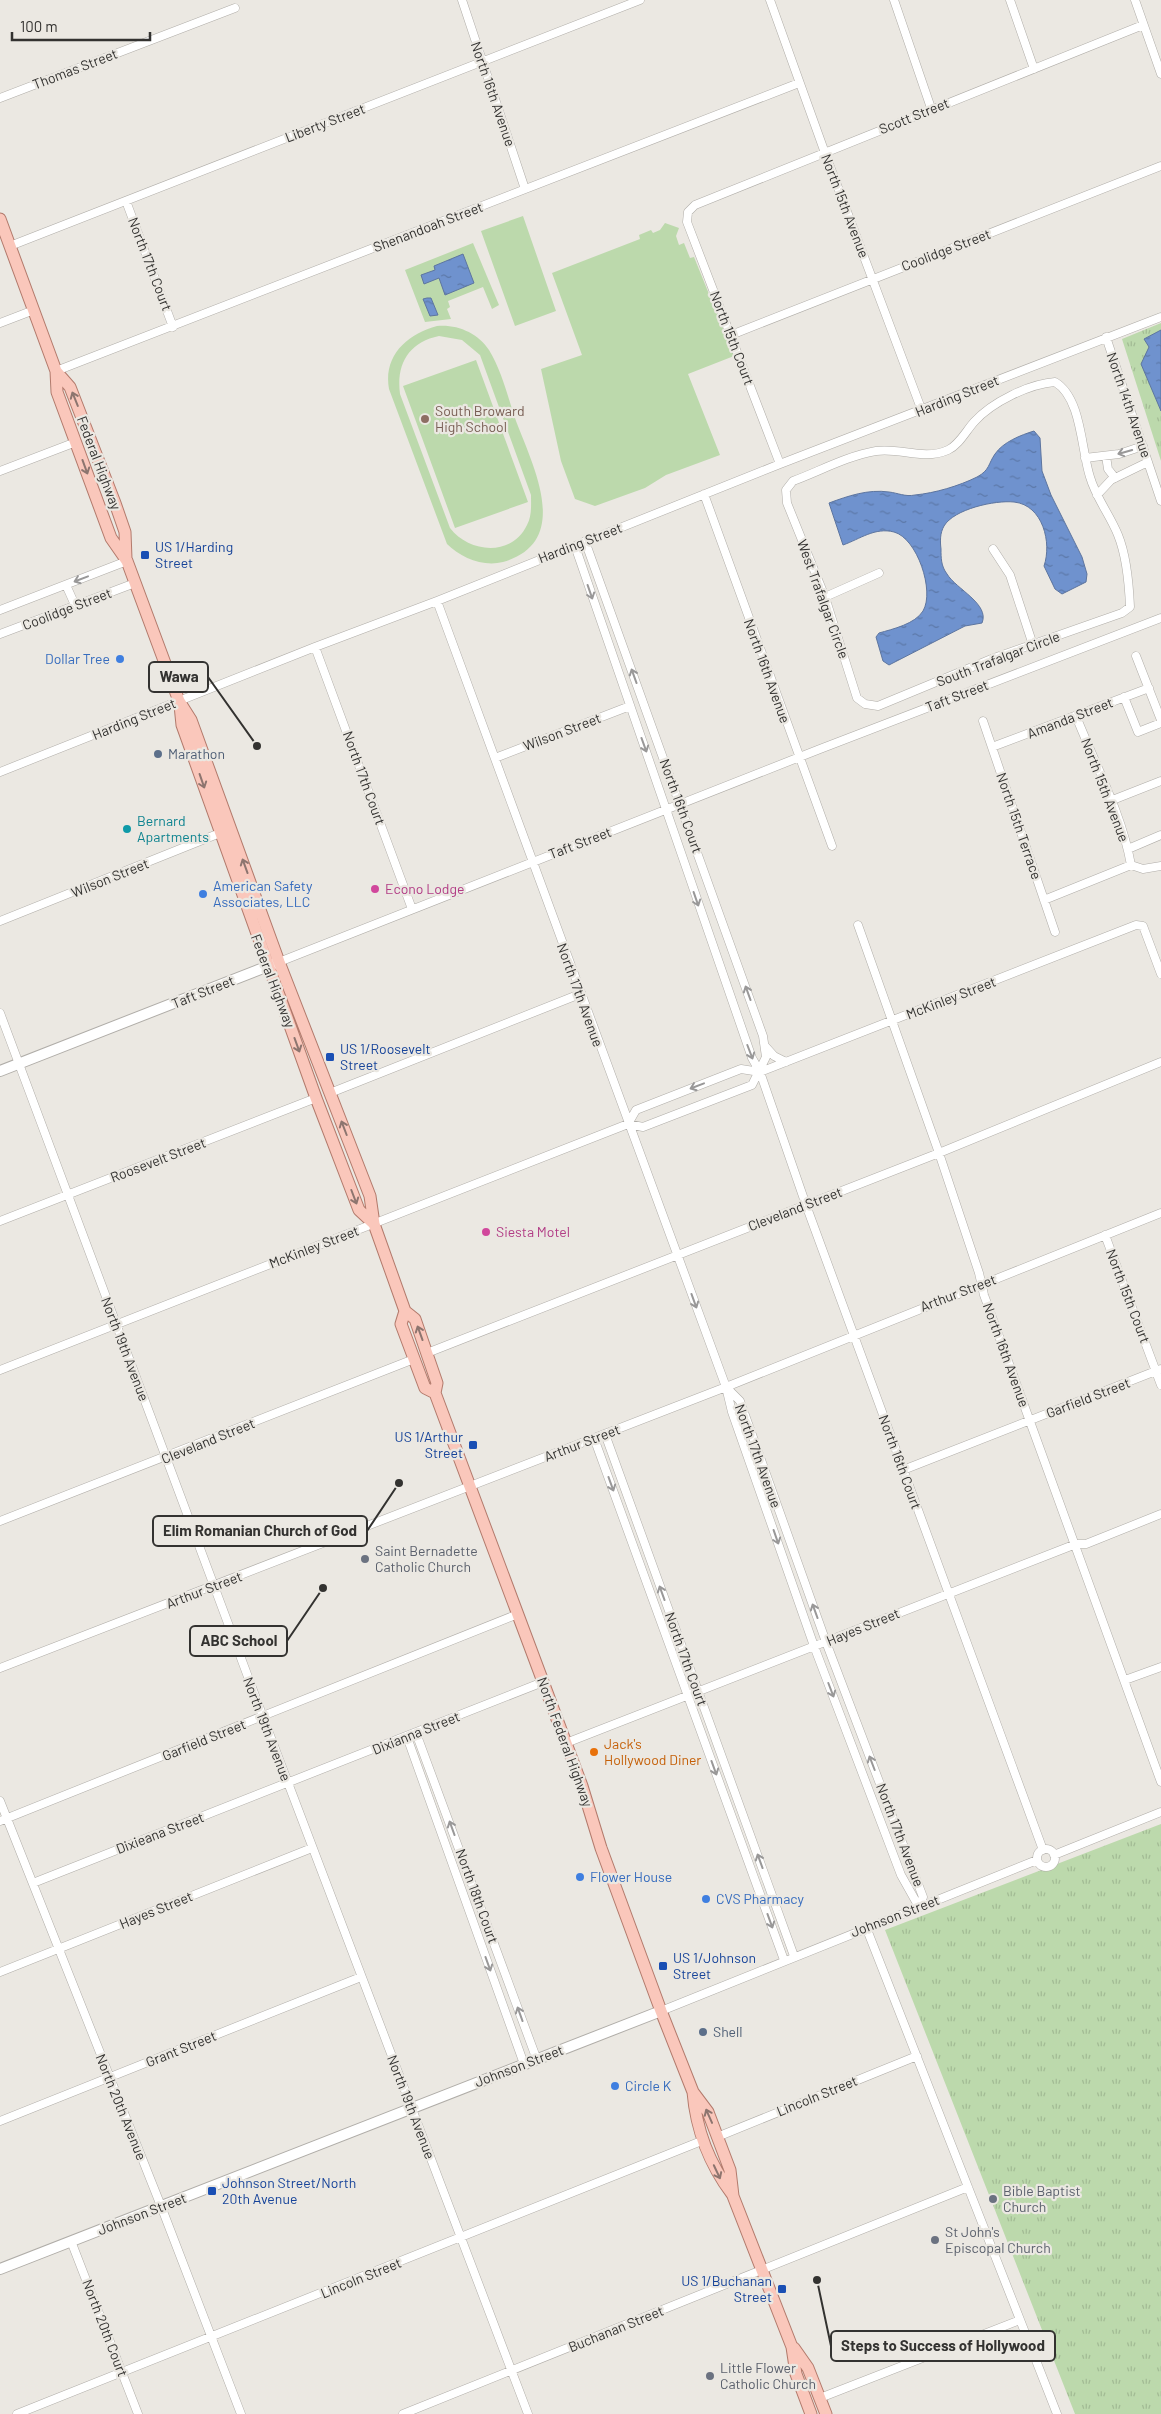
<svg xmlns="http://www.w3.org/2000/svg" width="1161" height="2414" font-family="Barlow,sans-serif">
<defs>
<pattern id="grass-tufts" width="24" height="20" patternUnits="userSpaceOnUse" patternTransform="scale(1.25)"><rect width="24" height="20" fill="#bcd9ac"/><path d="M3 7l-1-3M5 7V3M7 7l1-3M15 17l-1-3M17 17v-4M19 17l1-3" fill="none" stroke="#a2bb94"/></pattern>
<pattern id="water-ripples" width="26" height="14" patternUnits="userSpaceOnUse" patternTransform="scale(1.25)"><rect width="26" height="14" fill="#6f92ce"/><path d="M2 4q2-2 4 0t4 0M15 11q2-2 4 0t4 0" fill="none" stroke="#5c78a8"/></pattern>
</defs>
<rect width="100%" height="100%" fill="#ebe8e2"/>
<path fill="url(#grass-tufts)" d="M1161,323V461L1122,339Z
M1161,1824V2414H1075L885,1930Z"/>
<path fill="#bcd9ac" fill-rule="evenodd" d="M523,216L556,311L515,326L481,231Z
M665,223L679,228L676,236L679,245L684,243L690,258L694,257L734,356L688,374L720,455L666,475L645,488L595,506L575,499L561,461L541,369L582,355L552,273L640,239L639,235L651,230L653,233L660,230Z
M473,243L499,305L492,309L483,287L448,301L450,307L447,309L451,319L425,322L405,270Z
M437,326C457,324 478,333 489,350C502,371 508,398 516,421C533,466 573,542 503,562C483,567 461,558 447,544L389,389C383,356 407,334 437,326ZM439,336L462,340L480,355L531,495C531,505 532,516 527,525C512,557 469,553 450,528L400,394C396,364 409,342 439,336Z
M476,360L528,502L455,528L403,386Z"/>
<path fill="url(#water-ripples)" stroke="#5d759f" d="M463,254L474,283L445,295L439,278L424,284L421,275L435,270L434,266Z
M427,298H431L438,315L430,316L423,299Z
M1161,330V411L1141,364L1149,347L1144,339Z
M1034,431L1040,438L1042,471L1051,495L1082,557L1087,574L1086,582L1062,594L1055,589L1044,566C1052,543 1043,505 1014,502C995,500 954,509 944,526C940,533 940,541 941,549C941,558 941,566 947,574C956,589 990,604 982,623L965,626L889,665L883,661L876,637L879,633C893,629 915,624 923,611C935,591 917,538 894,532C875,527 860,539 843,545L829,503C848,496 868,489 889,492C898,493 905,497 915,495C935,493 959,486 977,477C990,470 988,464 995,454C1003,442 1021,435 1034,431Z"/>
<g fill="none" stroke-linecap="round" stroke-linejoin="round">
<g stroke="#b0ada8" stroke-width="9">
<path id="street" d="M462,0L525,189
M770,0L825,153L922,411
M894,0L931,108
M1010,0L1034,69
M1135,0L1161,74
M0,98L235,8
M126,201L173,327
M10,246L640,0
M0,323L34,310
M731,335L1161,166
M1106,337L1161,501
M56,371L799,83
M1055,382C1082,398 1081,450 1090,477C1096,498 1110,515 1118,535C1127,557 1129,583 1130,607L1122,613L994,658L878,706L865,704L857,698L825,597L787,503L786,490L793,481C820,471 847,456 876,451C900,447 923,461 948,450C959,445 966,431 974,422C992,402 1029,384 1055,382Z
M1106,456L1108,469L1115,478
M1085,458L1119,454L1143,446
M780,464L687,222L688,212L695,205L1143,25
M0,471L76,442
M704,494L832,846
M1097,495L1111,480L1148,462
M575,546L752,1058L760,1072L806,1205L1043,1850
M993,549L1010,575L1033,645
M66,585L75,605
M825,597L879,573
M437,601L726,1387L732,1412L814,1646L901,1875L919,1907
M0,610L127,561
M0,634L135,583
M315,647L412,909
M1136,656L1161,720
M1124,697L1138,732L1161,723
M1076,716C1095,764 1122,814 1131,865
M983,721L1055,932
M992,747L1149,688
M495,758L630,706
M0,772L315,647L437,601L780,464L1161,317
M1110,801L1161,781
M1128,849L1161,835
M1131,865L1143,869L1161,866
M1044,900L1131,865
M0,921L220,833
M858,925L939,1153L979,1273L984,1295L1161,1782
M279,962L820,749L1161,618
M0,1013L263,1717L528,2414
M765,1046L774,1056L786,1062
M330,1093L580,994
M628,1124L636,1110L741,1069L760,1072L1136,925L1143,926L1161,974
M0,1221L316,1098
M1105,1235L1161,1385
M427,1353L939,1153L1161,1062
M0,1370L628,1124L643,1127L752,1085L766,1057L763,1036L585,541
M727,1388L740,1401L826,1642L923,1897L919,1907
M605,1434L794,1956
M594,1438L784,1960
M903,1470L1161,1369
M0,1521L414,1359
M0,1668L726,1387L1161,1213
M1125,1680L1161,1667
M416,1733L537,2060
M407,1737L524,2064
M566,1743L1076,1544H1086L1161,1514
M0,1801L161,2206L241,2414
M0,1821L518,1614
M1037 1858a9 9 0 1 1 18 0a9 9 0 1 1-18 0Z
M1054,1855L1161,1812
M33,1883L543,1682
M866,1927L1057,2414
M0,1972L312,1848
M661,2011L1037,1860
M0,2121L361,1977
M717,2137L917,2056
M71,2241L138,2414
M820,2398L1020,2320
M17,2414L704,2140
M403,2414L968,2187"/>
</g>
<g stroke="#b0ada8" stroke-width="12">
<path id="secondary" d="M0,1071L276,963
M0,2269L661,2011"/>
</g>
<g stroke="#b27a6c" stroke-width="13">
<path id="primary" d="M0,219L56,371L57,392L111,538L127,561L179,701L191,720L279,962L370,1196L374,1224L405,1311L415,1319L437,1383L435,1393
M56,371L70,387L115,503L125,532L126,559
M180,705L182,725L316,1098L359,1210L374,1224
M405,1311L401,1324L425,1388L435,1393
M435,1393L582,1786L601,1848L661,2011L693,2092L708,2112L730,2170L733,2196L792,2347L796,2374L811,2414
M693,2092C696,2129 710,2165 732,2194
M794,2348L808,2368L826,2414"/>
</g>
<use href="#street" stroke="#fff" stroke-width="8"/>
<use href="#secondary" stroke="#fff" stroke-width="10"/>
<use href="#primary" stroke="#fac7bb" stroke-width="11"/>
</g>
<defs><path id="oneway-shaft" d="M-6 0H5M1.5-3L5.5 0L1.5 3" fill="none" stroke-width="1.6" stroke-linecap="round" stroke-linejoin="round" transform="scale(1.25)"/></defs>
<g stroke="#8d756f">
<use href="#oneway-shaft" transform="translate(75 399) rotate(-112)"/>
<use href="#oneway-shaft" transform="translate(85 467) rotate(70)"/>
<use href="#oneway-shaft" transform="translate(202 781) rotate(71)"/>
<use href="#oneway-shaft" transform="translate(245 866) rotate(-110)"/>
<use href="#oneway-shaft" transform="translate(297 1045) rotate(70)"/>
<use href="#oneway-shaft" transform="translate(344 1128) rotate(-111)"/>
<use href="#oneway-shaft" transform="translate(354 1197) rotate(69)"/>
<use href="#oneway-shaft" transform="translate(420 1333) rotate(-110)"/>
<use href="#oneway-shaft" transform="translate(709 2116) rotate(-114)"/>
<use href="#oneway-shaft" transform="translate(717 2172) rotate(65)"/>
</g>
<g stroke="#999898">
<use href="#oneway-shaft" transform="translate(1125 452) rotate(164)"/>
<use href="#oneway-shaft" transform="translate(81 579) rotate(159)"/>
<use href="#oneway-shaft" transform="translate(590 592) rotate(71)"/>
<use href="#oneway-shaft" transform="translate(634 676) rotate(-110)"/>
<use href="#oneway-shaft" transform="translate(644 745) rotate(70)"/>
<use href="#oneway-shaft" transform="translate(696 899) rotate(71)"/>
<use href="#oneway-shaft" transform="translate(748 993) rotate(-110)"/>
<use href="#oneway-shaft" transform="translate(750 1052) rotate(69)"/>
<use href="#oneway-shaft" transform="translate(697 1086) rotate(159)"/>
<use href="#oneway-shaft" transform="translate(694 1301) rotate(70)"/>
<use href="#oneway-shaft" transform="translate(611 1484) rotate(70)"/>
<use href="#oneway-shaft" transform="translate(776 1537) rotate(71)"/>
<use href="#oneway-shaft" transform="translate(662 1593) rotate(-110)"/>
<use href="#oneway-shaft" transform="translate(815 1611) rotate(-110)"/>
<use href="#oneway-shaft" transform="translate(831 1690) rotate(69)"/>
<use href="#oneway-shaft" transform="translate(872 1763) rotate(-111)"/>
<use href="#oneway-shaft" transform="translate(714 1768) rotate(70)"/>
<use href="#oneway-shaft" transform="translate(452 1828) rotate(-110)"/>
<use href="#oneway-shaft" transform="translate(760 1861) rotate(-110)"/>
<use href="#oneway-shaft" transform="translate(770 1921) rotate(70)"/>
<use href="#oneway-shaft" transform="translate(488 1964) rotate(70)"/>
<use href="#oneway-shaft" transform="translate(520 2014) rotate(-110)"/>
</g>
<circle fill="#8d6e63" stroke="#ebe8e2" stroke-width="2" cx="425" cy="419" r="5"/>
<g fill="#1a4fb4" stroke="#ebe8e2" stroke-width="2">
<rect x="140" y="550" width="10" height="10" rx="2.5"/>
<rect x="325" y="1052" width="10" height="10" rx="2.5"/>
<rect x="468" y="1440" width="10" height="10" rx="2.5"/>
<rect x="658" y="1961" width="10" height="10" rx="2.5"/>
<rect x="207" y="2186" width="10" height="10" rx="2.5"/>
<rect x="777" y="2284" width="10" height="10" rx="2.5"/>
</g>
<g fill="#3f7fe0" stroke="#ebe8e2" stroke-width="2">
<circle cx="120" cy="659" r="5"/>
<circle cx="203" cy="894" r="5"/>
<circle cx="580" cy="1877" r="5"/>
<circle cx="706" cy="1899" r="5"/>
<circle cx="615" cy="2086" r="5"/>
</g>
<g fill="#5c6f8a" stroke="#ebe8e2" stroke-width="2">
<circle cx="158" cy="754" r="5"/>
<circle cx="703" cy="2032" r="5"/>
</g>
<circle fill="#0f9aa8" stroke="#ebe8e2" stroke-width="2" cx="127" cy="829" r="5"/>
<g fill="#d1479c" stroke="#ebe8e2" stroke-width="2">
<circle cx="375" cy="889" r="5"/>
<circle cx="486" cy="1232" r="5"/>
</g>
<g fill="#6b7280" stroke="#ebe8e2" stroke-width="2">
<circle cx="365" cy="1559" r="5"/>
<circle cx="993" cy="2199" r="5"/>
<circle cx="935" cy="2240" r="5"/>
<circle cx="710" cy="2376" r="5"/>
</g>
<circle fill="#e8710a" stroke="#ebe8e2" stroke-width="2" cx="594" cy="1752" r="5"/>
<g text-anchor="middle" stroke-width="4.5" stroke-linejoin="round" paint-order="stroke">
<g font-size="14" fill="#333230" stroke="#ebe8e2">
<text transform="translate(75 69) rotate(-21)" y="5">Thomas Street</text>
<text transform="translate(493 94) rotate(71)" y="5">North 16th Avenue</text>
<text transform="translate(914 116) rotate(-22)" y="5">Scott Street</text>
<text transform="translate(325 123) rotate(-21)" y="5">Liberty Street</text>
<text transform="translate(845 206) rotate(69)" y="5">North 15th Avenue</text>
<text transform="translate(428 227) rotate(-21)" y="5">Shenandoah Street</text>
<text transform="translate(946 250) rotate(-21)" y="5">Coolidge Street</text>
<text transform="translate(150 264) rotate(69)" y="5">North 17th Court</text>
<text transform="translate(732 338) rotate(69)" y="5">North 15th Court</text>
<text transform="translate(957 396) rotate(-22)" y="5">Harding Street</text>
<text transform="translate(1129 405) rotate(71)" y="5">North 14th Avenue</text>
<text transform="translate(99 463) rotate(69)" y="5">Federal Highway</text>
<text transform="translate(580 543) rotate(-21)" y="5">Harding Street</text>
<text transform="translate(823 599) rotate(70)" y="5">West Trafalgar Circle</text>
<text transform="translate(67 609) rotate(-21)" y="5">Coolidge Street</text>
<text transform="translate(998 659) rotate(-21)" y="5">South Trafalgar Circle</text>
<text transform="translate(767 671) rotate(70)" y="5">North 16th Avenue</text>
<text transform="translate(957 696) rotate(-21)" y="5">Taft Street</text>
<text transform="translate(1070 718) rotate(-21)" y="5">Amanda Street</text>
<text transform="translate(134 719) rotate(-22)" y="5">Harding Street</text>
<text transform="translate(562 732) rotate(-21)" y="5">Wilson Street</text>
<text transform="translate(364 778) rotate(70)" y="5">North 17th Court</text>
<text transform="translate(1105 790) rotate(69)" y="5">North 15th Avenue</text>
<text transform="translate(681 806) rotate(70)" y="5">North 16th Court</text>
<text transform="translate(1019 826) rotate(71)" y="5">North 15th Terrace</text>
<text transform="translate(580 843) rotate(-21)" y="5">Taft Street</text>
<text transform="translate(110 878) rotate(-22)" y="5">Wilson Street</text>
<text transform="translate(273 981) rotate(69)" y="5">Federal Highway</text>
<text transform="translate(203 992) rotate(-22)" y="5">Taft Street</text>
<text transform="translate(580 995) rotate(70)" y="5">North 17th Avenue</text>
<text transform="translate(951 998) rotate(-21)" y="5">McKinley Street</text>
<text transform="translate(158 1160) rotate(-21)" y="5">Roosevelt Street</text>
<text transform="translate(795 1209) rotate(-21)" y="5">Cleveland Street</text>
<text transform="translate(314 1247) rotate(-21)" y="5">McKinley Street</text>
<text transform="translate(958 1293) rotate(-21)" y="5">Arthur Street</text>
<text transform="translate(1128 1296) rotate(69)" y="5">North 15th Court</text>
<text transform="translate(125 1349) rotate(69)" y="5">North 19th Avenue</text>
<text transform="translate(1006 1355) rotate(70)" y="5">North 16th Avenue</text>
<text transform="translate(1088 1398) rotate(-21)" y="5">Garfield Street</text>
<text transform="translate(208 1441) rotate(-22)" y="5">Cleveland Street</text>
<text transform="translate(582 1443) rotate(-21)" y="5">Arthur Street</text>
<text transform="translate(758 1456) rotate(70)" y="5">North 17th Avenue</text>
<text transform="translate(900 1462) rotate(70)" y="5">North 16th Court</text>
<text transform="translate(204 1590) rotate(-21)" y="5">Arthur Street</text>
<text transform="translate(863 1627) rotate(-22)" y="5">Hayes Street</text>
<text transform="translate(686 1659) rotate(70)" y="5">North 17th Court</text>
<text transform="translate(267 1729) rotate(69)" y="5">North 19th Avenue</text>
<text transform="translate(416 1733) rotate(-22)" y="5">Dixianna Street</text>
<text transform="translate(204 1740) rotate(-22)" y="5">Garfield Street</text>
<text transform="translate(565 1742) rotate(70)" y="5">North Federal Highway</text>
<text transform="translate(160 1833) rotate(-21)" y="5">Dixieana Street</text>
<text transform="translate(900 1835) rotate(69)" y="5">North 17th Avenue</text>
<text transform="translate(477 1896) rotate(70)" y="5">North 18th Court</text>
<text transform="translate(156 1910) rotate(-22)" y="5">Hayes Street</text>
<text transform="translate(895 1916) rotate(-21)" y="5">Johnson Street</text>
<text transform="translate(181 2049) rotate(-22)" y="5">Grant Street</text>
<text transform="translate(519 2066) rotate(-21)" y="5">Johnson Street</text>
<text transform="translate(817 2096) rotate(-22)" y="5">Lincoln Street</text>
<text transform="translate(121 2107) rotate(68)" y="5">North 20th Avenue</text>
<text transform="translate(411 2107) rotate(69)" y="5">North 19th Avenue</text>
<text transform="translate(142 2214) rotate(-21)" y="5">Johnson Street</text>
<text transform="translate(361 2278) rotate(-22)" y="5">Lincoln Street</text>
<text transform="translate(105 2328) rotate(69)" y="5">North 20th Court</text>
<text transform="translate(616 2329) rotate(-22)" y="5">Buchanan Street</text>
</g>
<g font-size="14" fill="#785e54" stroke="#ebe8e2" text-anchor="start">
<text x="435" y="416">South Broward<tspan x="435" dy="16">High School</tspan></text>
</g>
<g font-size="14" fill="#164399" stroke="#ebe8e2" text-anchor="start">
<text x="155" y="552">US 1/Harding<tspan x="155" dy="16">Street</tspan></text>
<text x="340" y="1054">US 1/Roosevelt<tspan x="340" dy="16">Street</tspan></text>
<text x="463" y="1442" text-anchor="end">US 1/Arthur<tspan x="463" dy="16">Street</tspan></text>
<text x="673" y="1963">US 1/Johnson<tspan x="673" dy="16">Street</tspan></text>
<text x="222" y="2188">Johnson Street/North<tspan x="222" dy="16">20th Avenue</tspan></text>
<text x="772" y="2286" text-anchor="end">US 1/Buchanan<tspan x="772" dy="16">Street</tspan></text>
</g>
<g font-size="14" fill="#366cbe" stroke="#ebe8e2" text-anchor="start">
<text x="110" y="664" text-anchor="end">Dollar Tree</text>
<text x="213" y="891">American Safety<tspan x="213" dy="16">Associates, LLC</tspan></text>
<text x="590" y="1882">Flower House</text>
<text x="716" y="1904">CVS Pharmacy</text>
<text x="625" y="2091">Circle K</text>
</g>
<g font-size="14" fill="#4e5e75" stroke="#ebe8e2" text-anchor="start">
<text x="168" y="759">Marathon</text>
<text x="713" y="2037">Shell</text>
</g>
<g font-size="14" fill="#0d838f" stroke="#ebe8e2" text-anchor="start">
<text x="137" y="826">Bernard<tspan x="137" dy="16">Apartments</tspan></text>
</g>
<g font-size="14" fill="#b23c85" stroke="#ebe8e2" text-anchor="start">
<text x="385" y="894">Econo Lodge</text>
<text x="496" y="1237">Siesta Motel</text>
</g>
<g font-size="14" fill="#5b616d" stroke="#ebe8e2" text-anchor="start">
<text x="375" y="1556">Saint Bernadette<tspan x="375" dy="16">Catholic Church</tspan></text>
<text x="1003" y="2196">Bible Baptist<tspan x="1003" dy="16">Church</tspan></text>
<text x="945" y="2237">St John's<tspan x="945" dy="16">Episcopal Church</tspan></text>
<text x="720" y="2373">Little Flower<tspan x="720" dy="16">Catholic Church</tspan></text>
</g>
<g font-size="14" fill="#c56008" stroke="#ebe8e2" text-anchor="start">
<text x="604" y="1749">Jack's<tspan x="604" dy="16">Hollywood Diner</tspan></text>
</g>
</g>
<path fill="none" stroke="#333230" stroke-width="2" d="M257 746L208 677M399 1483L367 1531M323 1588L287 1641M817 2280L831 2346"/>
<g fill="#333230" stroke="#ebe8e2" stroke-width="2">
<circle cx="257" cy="746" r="5"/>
<circle cx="399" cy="1483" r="5"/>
<circle cx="323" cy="1588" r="5"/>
<circle cx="817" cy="2280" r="5"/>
</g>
<g fill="#ebe8e2" stroke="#333230" stroke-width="2">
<rect x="149" y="662" width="59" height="30" rx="5"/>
<rect x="153" y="1516" width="214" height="30" rx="5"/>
<rect x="190" y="1626" width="97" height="30" rx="5"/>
<rect x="831" y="2331" width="224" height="30" rx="5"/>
</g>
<g font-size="15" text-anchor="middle" font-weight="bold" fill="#333230">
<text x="179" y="682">Wawa</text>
<text x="260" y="1536">Elim Romanian Church of God</text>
<text x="239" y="1646">ABC School</text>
<text x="943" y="2351">Steps to Success of Hollywood</text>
</g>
<path d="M12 32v8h138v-8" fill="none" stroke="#333230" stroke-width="2.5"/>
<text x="20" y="32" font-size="15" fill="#333230" stroke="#ebe8e2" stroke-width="4" paint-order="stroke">100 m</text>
</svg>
